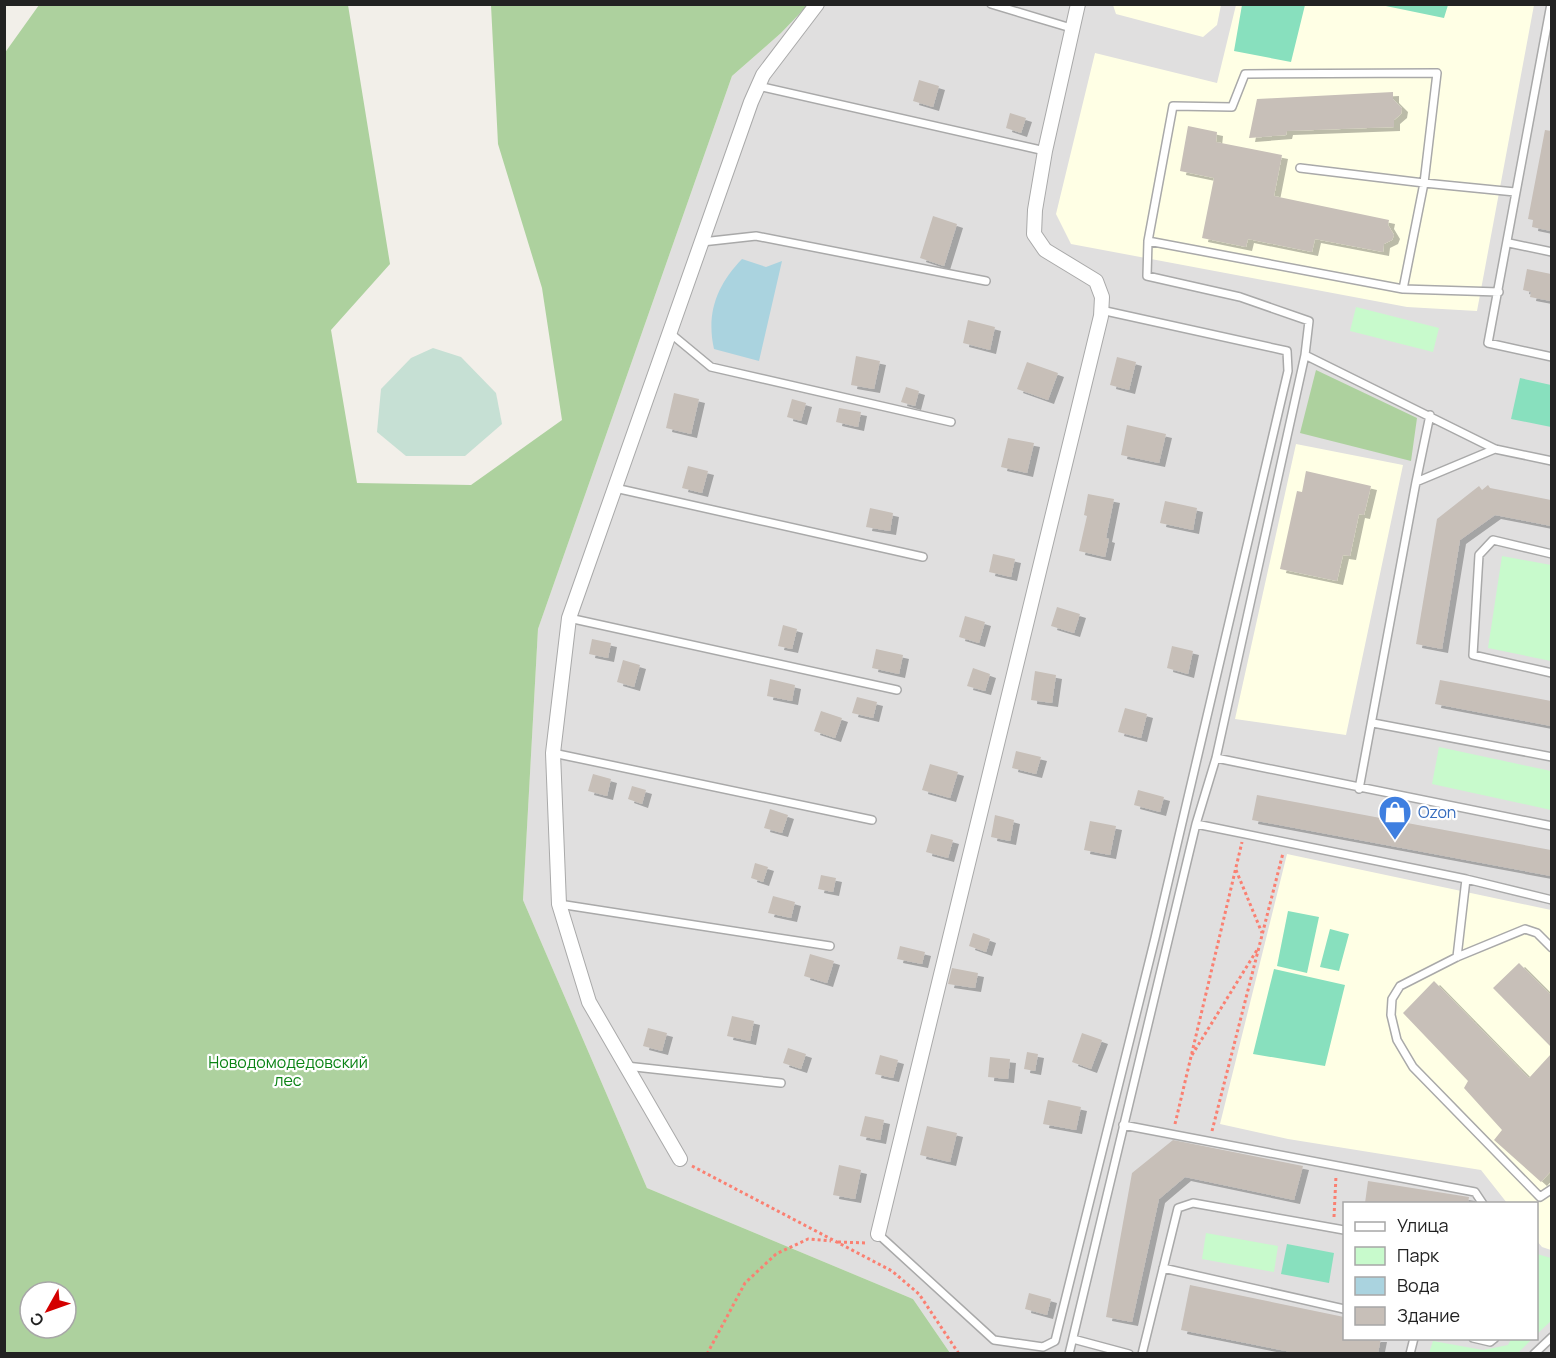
<svg xmlns="http://www.w3.org/2000/svg" width="1556" height="1358" font-family="Manrope,sans-serif">
<defs>
<filter id="shadow"><feDropShadow dx="6" dy="4" stdDeviation="0" flood-color="#0004"/></filter>
</defs>
<rect width="100%" height="100%" fill="#f2efe9"/>
<path fill="#e0dfdf" fill-rule="evenodd" d="M808,5H1551V1353H950L913,1299L647,1188L523,900L538,629L732,76L781,33ZM1344,1204H1536V1338H1344Z"/>
<path fill="#ffffe5" d="M1113,5V4L1221,5L1217,25L1203,37L1116,14Z
M1236,5H1534L1477,311L1407,307L1071,244L1056,214L1095,53L1217,83Z
M1296,444L1403,465L1346,735L1235,719Z
M1287,854L1551,910V1250L1542,1247L1537,1241L1536,1204L1507,1203L1481,1170L1288,1139L1220,1124Z"/>
<path fill="#add19e" fill-rule="evenodd" d="M39,5H348L390,264L331,330L357,483L471,485L562,420L542,288L498,144L491,5H808L781,33L732,76L538,629L523,900L647,1188L913,1299L950,1353H5L4,54ZM30,1292H66V1328H30Z
M1316,370L1417,418L1411,461L1300,433Z"/>
<path fill="#c6e0d4" d="M433,348L461,357L496,393L502,424L465,456H406L377,432L381,389L411,358Z"/>
<path fill="#c8facc" d="M1356,307L1439,328L1433,352L1350,331Z
M1502,556L1551,565V661L1488,648Z
M1439,747L1551,771V810L1432,784Z
M1206,1233L1278,1246L1274,1272L1202,1259Z
M1537,1254L1551,1258L1552,1320L1537,1334Z
M1511,1339H1532L1518,1353H1429L1433,1341L1483,1350L1508,1345Z"/>
<path fill="#88e0be" d="M1242,5H1305L1291,62L1234,51Z
M1381,5H1448L1444,18Z
M1520,378L1551,385V427L1511,419Z
M1288,911L1319,917L1307,973L1277,966Z
M1330,929L1349,934L1339,971L1320,967Z
M1274,969L1345,985L1325,1066L1253,1054Z
M1287,1244L1334,1253L1329,1283L1281,1274Z"/>
<path fill="#aad3df" d="M742,259L766,267L782,261L759,361L714,349C706,313 717,285 742,259Z"/>
<path fill="#c7bfb8" filter="url(#shadow)" d="M919,80L939,86L933,107L913,101Z
M1393,92V99L1402,108L1401,114L1394,120V127L1287,131L1286,135L1249,138L1257,99Z
M1010,113L1026,118L1021,133L1006,128Z
M1188,126L1217,132L1216,142L1282,155L1274,196L1389,220L1388,225L1394,235L1392,240L1384,244L1383,252L1315,239L1312,252L1248,239L1246,247L1202,238L1214,178L1180,171Z
M1545,130L1551,131V231L1532,227L1533,220L1528,219Z
M933,216L957,224L944,266L920,258Z
M1527,269L1551,274V301L1530,297L1531,292L1523,290Z
M968,320L995,327L990,350L963,343Z
M856,356L880,361L874,389L851,385Z
M1117,357L1136,362L1129,390L1110,385Z
M1027,362L1058,373L1048,400L1017,389Z
M906,387L919,391L915,406L901,402Z
M674,393L699,399L691,434L666,428Z
M792,399L806,403L801,421L787,417Z
M839,408L861,412L858,427L836,422Z
M1127,425L1166,434L1159,463L1121,455Z
M1008,438L1034,443L1027,473L1001,467Z
M688,466L708,471L702,493L682,488Z
M1306,471L1371,486L1364,515L1359,514L1350,556L1343,555L1337,581L1280,569L1297,491L1302,492Z
M1488,485L1490,488L1551,500V526L1495,515L1460,540L1442,649L1416,644L1437,519L1479,486L1482,490Z
M1088,494L1114,499L1106,538L1109,539L1105,557L1079,551L1087,516L1084,515Z
M1165,501L1197,508L1193,530L1160,523Z
M870,508L893,513L890,531L866,527Z
M993,554L1015,559L1011,577L989,572Z
M1057,607L1080,614L1074,633L1051,626Z
M965,616L985,622L979,643L959,637Z
M783,625L797,629L792,649L778,646Z
M592,639L611,643L608,658L589,654Z
M1172,646L1193,651L1188,674L1167,668Z
M876,649L903,655L899,674L872,668Z
M623,660L640,665L634,687L617,682Z
M973,668L990,674L985,691L967,686Z
M1035,671L1056,675L1052,703L1031,700Z
M770,679L795,685L792,701L767,696Z
M1440,680L1551,701V726L1435,704Z
M857,697L877,702L873,718L852,713Z
M1125,708L1147,714L1141,738L1118,732Z
M821,711L842,718L835,738L814,731Z
M1016,751L1041,757L1036,774L1012,768Z
M930,764L958,772L950,798L922,790Z
M593,774L611,779L607,796L588,791Z
M632,786L646,790L642,804L628,799Z
M1138,790L1164,797L1160,812L1134,805Z
M1257,795L1551,850V876L1252,820Z
M770,809L788,815L782,833L764,828Z
M995,815L1014,820L1010,841L991,837Z
M1090,821L1116,826L1110,855L1084,850Z
M931,834L953,840L948,858L926,852Z
M755,863L768,867L763,882L751,878Z
M821,875L836,878L833,892L818,889Z
M773,896L795,902L791,918L768,913Z
M973,933L990,939L986,952L969,946Z
M900,946L925,952L922,964L897,959Z
M810,954L834,961L827,983L804,976Z
M1519,963L1551,995V1047L1493,988Z
M952,968L978,973L975,988L948,984Z
M1434,981L1529,1078L1551,1054V1171L1541,1182L1494,1140L1502,1130L1464,1088L1468,1081L1403,1013Z
M732,1016L754,1021L750,1041L727,1036Z
M648,1028L667,1033L662,1051L643,1046Z
M1082,1033L1102,1040L1091,1069L1072,1062Z
M788,1048L806,1054L801,1069L783,1063Z
M1027,1052L1038,1054L1035,1071L1024,1069Z
M880,1055L898,1060L893,1078L875,1074Z
M990,1057L1010,1059L1008,1079L988,1077Z
M1048,1100L1081,1107L1076,1130L1043,1124Z
M865,1116L884,1120L880,1140L860,1136Z
M927,1126L957,1133L950,1162L920,1155Z
M1173,1140L1303,1166L1294,1200L1185,1177L1159,1199L1132,1322L1106,1317L1132,1173Z
M839,1165L861,1170L855,1199L833,1195Z
M1368,1181L1469,1197L1468,1203H1365Z
M1190,1285L1344,1317V1338H1381L1378,1353H1296L1181,1330Z
M1029,1293L1051,1299L1047,1315L1025,1309Z"/>
<g fill="none" stroke-linecap="round" stroke-linejoin="round">
<g stroke="#a9a9a9" stroke-width="10">
<path id="service" d="M991,4L1071,28
M1551,4L1488,343L1552,357
M758,86L1045,151
M1300,168L1424,183L1437,73L1245,74L1232,107L1173,106L1148,241L1403,289
M702,242L756,236L986,281
M1509,243L1552,252
M1499,292L1403,289L1424,183L1515,192
M670,333L711,367L951,422
M1305,355L1495,449L1552,461
M1416,482L1430,415
M615,488L923,557
M1552,554L1493,540L1479,555L1473,655L1552,673
M569,618L897,690
M1373,723L1552,757
M553,753L872,820
M1216,758L1552,826
M1359,789L1416,482L1495,449
M1196,824L1466,879L1552,900
M559,904L830,946
M1552,948L1537,933L1525,929L1457,957L1400,986L1392,999L1391,1015L1397,1040L1413,1067L1540,1197L1552,1189
M1457,957L1466,879
M626,1066L781,1083
M1123,1125L1475,1192L1483,1204
M878,1234L994,1340L1043,1347L1055,1341L1155,938L1288,371L1287,351L1101,310
M1163,1268L1344,1309
M1473,1338L1490,1342L1495,1338
M1073,1339L1129,1354
M1069,1354L1196,824L1216,758L1305,355L1309,321L1240,297L1147,276L1148,241
M1142,1354L1178,1208L1193,1203L1344,1230
M1410,1354L1414,1338
M1534,1354L1552,1337"/>
</g>
<g stroke="#a9a9a9" stroke-width="16">
<path id="minor" d="M680,1159L589,1002L559,904L553,753L569,618L751,102L763,75L817,4
M878,1234L1101,316L1102,297L1096,281L1045,250L1034,234L1035,210L1045,151L1078,4"/>
</g>
<path stroke="#fa8072" stroke-width="3" stroke-dasharray="3 3" stroke-linecap="butt" d="M1236,870L1262,933
M1192,1055L1257,950
M1175,1124L1242,842
M1212,1131L1283,853
M692,1166L892,1271L919,1294L959,1354
M1334,1217L1336,1176
M838,1242L867,1243
M707,1354L745,1283L776,1254L808,1239L831,1241"/>
<use href="#service" stroke="#fff" stroke-width="7"/>
<use href="#minor" stroke="#fff" stroke-width="14"/>
</g>
<defs>
<g id="shop-pin" transform="scale(1.725)"><path d="M0 17L-7.5 6A9.5 9.5 0 1 1 7.5 6Z" fill="#3f7fe0" stroke="#fff"/><path d="M-5-2.5h2.3a2.7 3.5 0 0 1 5.4 0H5L5.5 6h-11ZM-1.5-2.5h3a1.5 2.3 0 0 0-3 0Z" fill="#fff"/></g>
</defs>
<g fill-rule="evenodd">
<use href="#shop-pin" x="1395" y="812"/>
</g>
<g text-anchor="middle" stroke-width="4.5" stroke-linejoin="round" paint-order="stroke">
<g font-size="16" fill="#366cbe" stroke="#fff" text-anchor="start">
<text x="1418" y="818">Ozon</text>
</g>
<g font-size="16" fill="#0c8416" stroke="#fff">
<text x="288" y="1068">Новодомодедовский<tspan x="288" dy="18">лес</tspan></text>
</g>
</g>
<rect width="1556" height="1358" fill="none" stroke="#222222" stroke-width="12"/>
<rect x="1343" y="1202" width="195" height="138" fill="#ffffff" stroke="#a7a7a7" stroke-width="1.5"/>
<rect x="1355" y="1222" width="30" height="9" fill="#ffffff" stroke="#a7a7a7" stroke-width="1.5"/>
<text x="1397" y="1232" font-size="18" fill="#222222">Улица</text>
<rect x="1355" y="1247" width="30" height="18" fill="#c8facc" stroke="#a7a7a7" stroke-width="1.5"/>
<text x="1397" y="1262" font-size="18" fill="#222222">Парк</text>
<rect x="1355" y="1277" width="30" height="18" fill="#aad3df" stroke="#a7a7a7" stroke-width="1.5"/>
<text x="1397" y="1292" font-size="18" fill="#222222">Вода</text>
<rect x="1355" y="1307" width="30" height="18" fill="#c7bfb8" stroke="#a7a7a7" stroke-width="1.5"/>
<text x="1397" y="1322" font-size="18" fill="#222222">Здание</text>
<g transform="translate(48 1310) rotate(230)"><circle r="28" fill="#ffffff" stroke="#a7a7a7" stroke-width="1.5"/>
<path d="M0-4.5L10 22L0 15L-10 22Z" fill="#d40000"/>
<text y="-9" font-size="16" font-weight="bold" text-anchor="middle" fill="#222222">С</text>
</g>
</svg>
